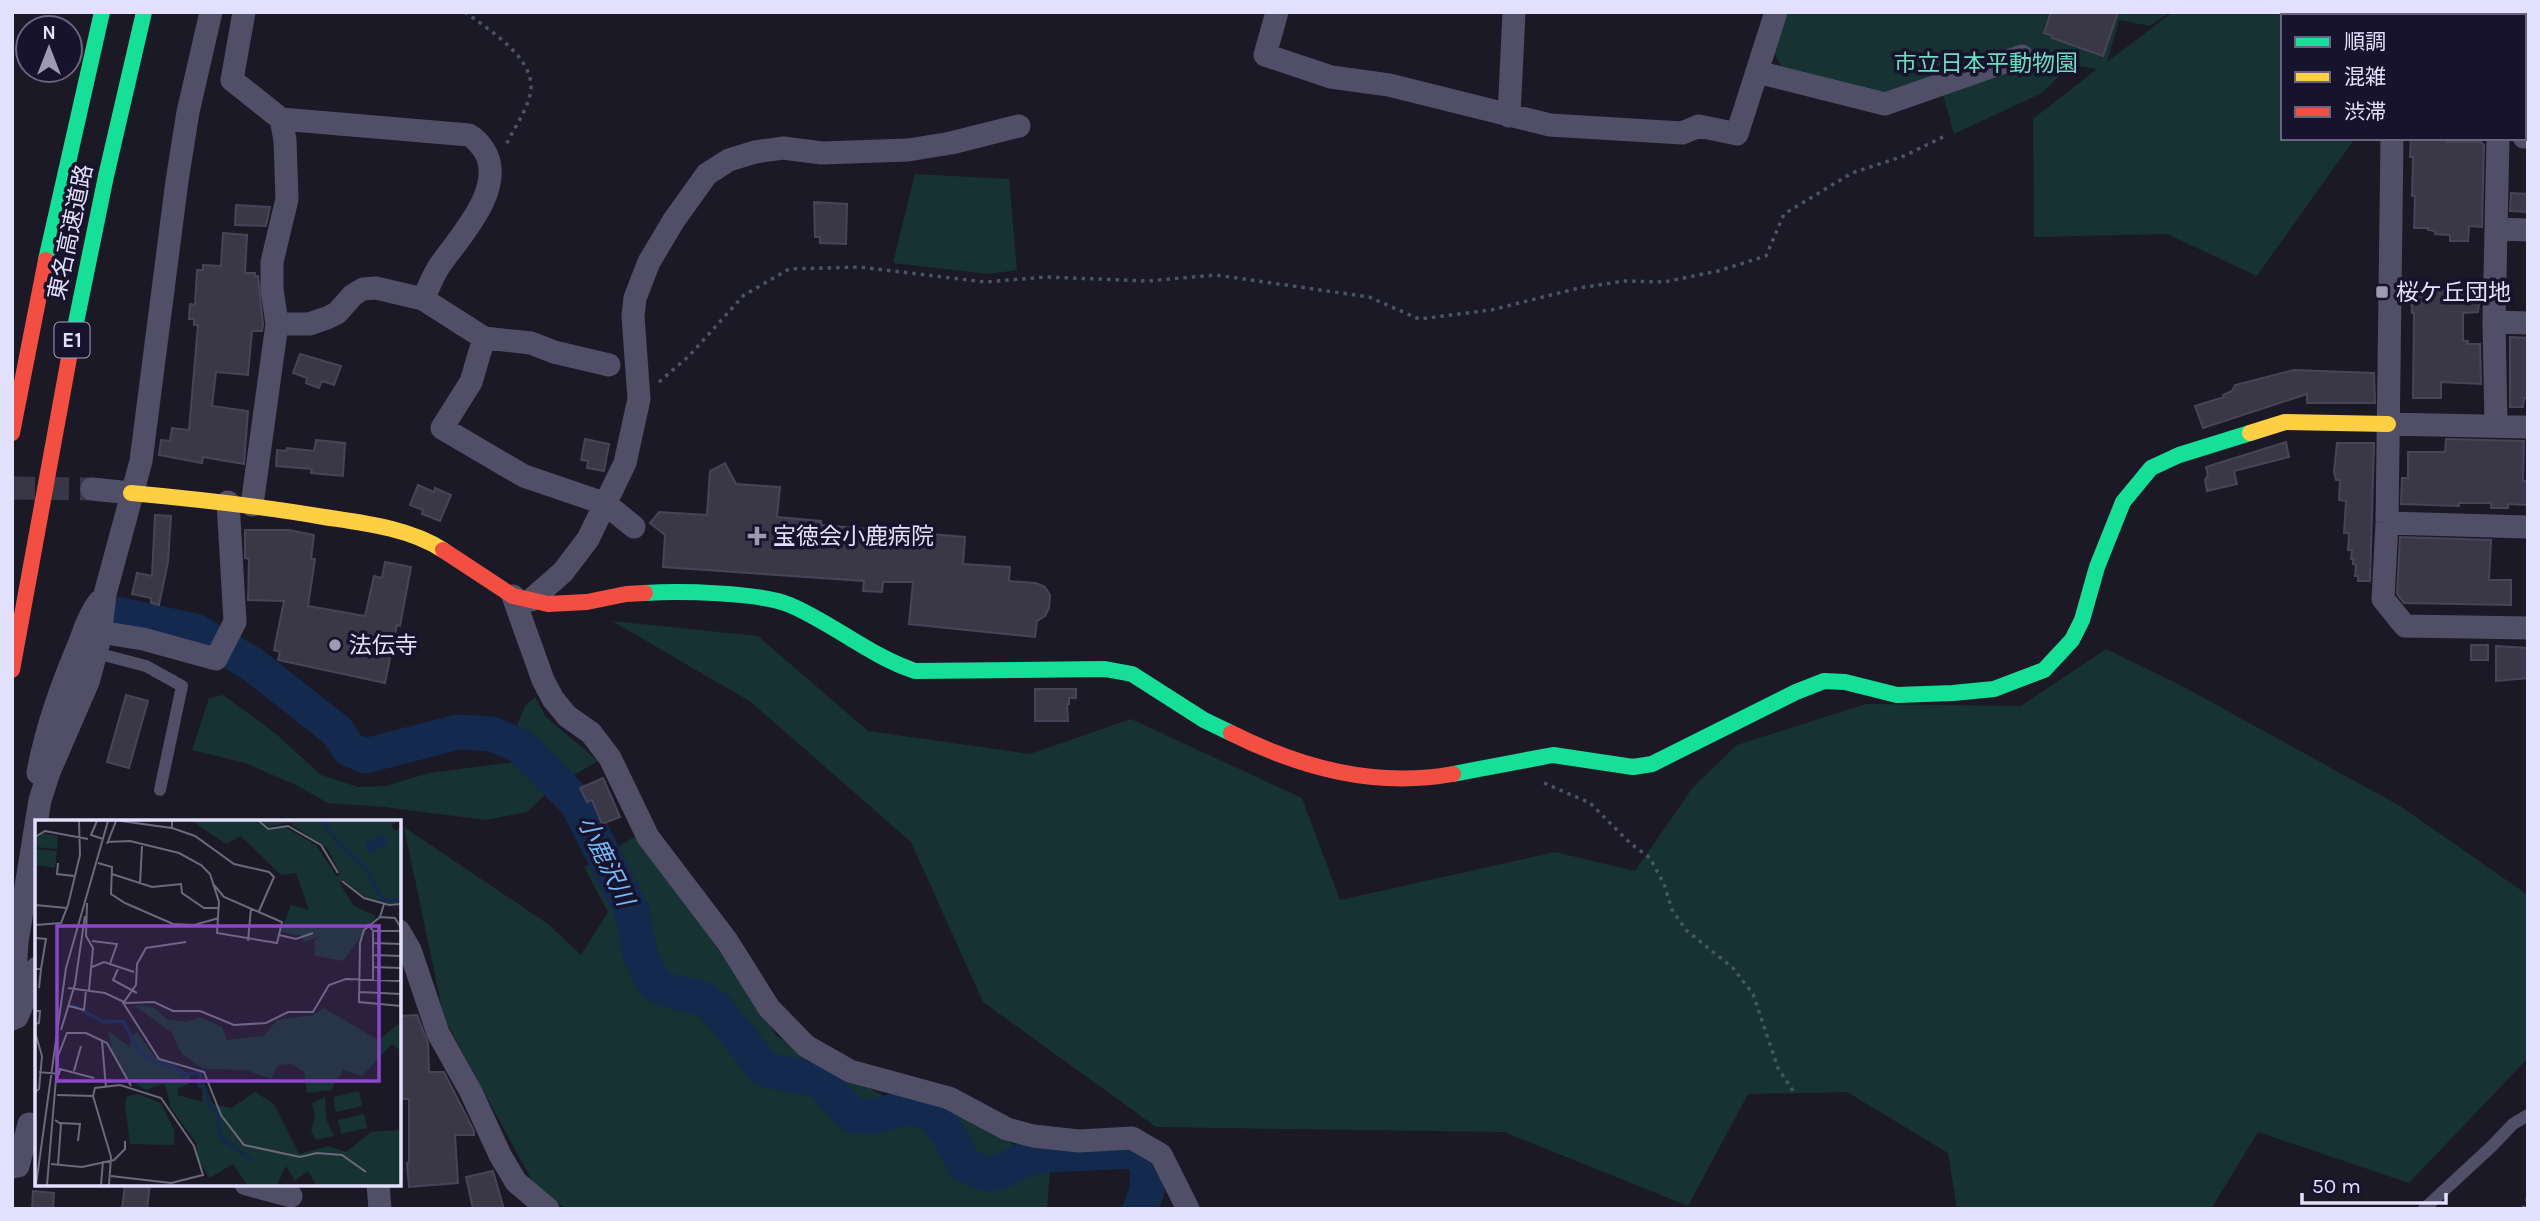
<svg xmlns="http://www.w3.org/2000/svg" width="2540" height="1221" font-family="Karla,'Noto Sans JP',sans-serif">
<rect width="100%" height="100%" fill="#1b1926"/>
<path fill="#173232" d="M1783,12H2170L2150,26L2119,20L2107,62L2173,12H2422L2420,16H2283V138H2355L2257,276L2167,234L2034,237L2033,119L2097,69L2071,65L2042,93L1954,134L1938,77L1891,92L1866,93L1782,69L1773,50Z
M915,174L1009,179L1017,270L988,274L893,263Z
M612,621L758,636L868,731L1030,754L1131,719L1302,798L1340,900L1555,852L1635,871L1693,787L1737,745L1866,704L2021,706L2106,649L2182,686L2400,806L2528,895V1058L2409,1183L2258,1132L2211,1209H1957L1948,1153L1847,1092L1748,1094L1688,1206L1504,1132L1156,1127L983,1002L911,842L751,702Z
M223,695L275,733L321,775L358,787L386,786L429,773L513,762L546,794L527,812L486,820L384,807L328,803L296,785L245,763L192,750L209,698Z
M535,697L546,717L598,761L562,782L514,734L525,706Z
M404,827L548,924L581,955L608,912L584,867L636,836L712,940L777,1036L889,1099L952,1110L994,1131L1050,1169L1047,1209H567L537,1190L444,1018Z"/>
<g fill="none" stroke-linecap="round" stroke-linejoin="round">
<path stroke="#13294d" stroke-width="35" d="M118,614L195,631L252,664L337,731L349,749L365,756L458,732L492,734L520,746L577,803L632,911L640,954L653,982L663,989L704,999L718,1010L765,1070L820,1080L853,1116L872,1117L906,1108L931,1111L949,1135L965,1165L987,1174L1000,1172L1023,1160L1047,1155L1137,1151L1148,1165L1147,1191L1140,1209"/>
</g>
<path fill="#3a3847" stroke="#484458" stroke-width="2" d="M2051,12H2118L2103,56L2052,38L2053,36L2044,33Z
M2411,138H2447V142H2481L2484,145L2482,227L2469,226L2468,241H2450V235L2435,234V231L2428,230V228H2414L2415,196H2412L2413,157H2410Z
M2511,193L2528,194V212L2510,211Z
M814,202L847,204L846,244L820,243V237H815Z
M236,205L270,207L266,226L235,225Z
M223,233L247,235L245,273H255V276H258L263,324L262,331H252L248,375L216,372L212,406L248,411L244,464L203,457L202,463L159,455L161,440L170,441L172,428L189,430L198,325H194V319H189L190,304L195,305L197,270H203V265L221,266Z
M2481,289L2478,312L2463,313V341H2468L2467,344H2480L2481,384L2441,382V398H2413L2414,313H2412L2411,291Z
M2510,337L2528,338V398H2524L2523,407H2510Z
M300,354L341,366L334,385L322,381L319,388L306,383L307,378L293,373Z
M2294,370L2374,373L2375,403H2307V394L2203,428L2195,406L2224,397L2223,395L2232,391L2235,385Z
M585,439L609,444L604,471L587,468L588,461L581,460Z
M2446,439L2524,441L2523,481H2528V505L2508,504V508H2491V503H2459V506L2401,504L2402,478H2408V452H2445Z
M316,440L345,443L343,476L311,473L312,469L276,466L277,450L286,451L287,448L314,451Z
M2286,442L2289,457L2234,471L2237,484L2207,491L2205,480L2208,475L2206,467Z
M2337,443H2374L2370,581H2358V576H2355L2356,565L2353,564V559H2351L2352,550H2348L2349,533H2344L2346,501L2339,500L2340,480H2336L2334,472Z
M725,463L736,484L780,487L777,517L821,521V525L965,537L963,564L1010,567L1009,581L1036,583L1045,587L1050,595L1049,608L1045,616L1037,621L1035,637L909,624L913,582H883L882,592L863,591L864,581L663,567L665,535L650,523L659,512L707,515L710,471Z
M418,485L434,492L435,488L451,495L440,521L422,514L423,510L410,505Z
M155,515L171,516L168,562L159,605L151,603V598L132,594L137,573L152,576Z
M245,530H289L314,535L311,559H315L308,606L365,616L374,576L382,578L385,562L411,567L400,626L397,625L385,683L278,660L280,652L274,650L284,601L248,600L249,559L245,558Z
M2400,537L2491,540L2489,580H2511V605L2404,603L2397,594Z
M2471,645H2488V660H2471Z
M2496,646L2528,648V678L2496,681Z
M1035,689H1076V698H1069V704H1067L1068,721H1035Z
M126,695L148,701L129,768L107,762Z
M603,778L620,817L602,824L592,800L587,802L580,788Z
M417,1015L428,1043L429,1072H444L474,1131V1135H455L458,1183L409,1187L407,1163L409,1162V1099H402L399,1016Z
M493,1171L504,1209H473L466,1177Z
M125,1184H150L147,1209H122Z
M33,1191L54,1193L53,1209H32Z"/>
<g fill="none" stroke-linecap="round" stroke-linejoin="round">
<path stroke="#393746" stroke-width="23" stroke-dasharray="23 11" stroke-linecap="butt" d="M12,488L92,489"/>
<path stroke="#4a5563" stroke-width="3.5" stroke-dasharray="3.5 5" stroke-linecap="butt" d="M465,12C489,30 539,60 530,95C526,112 513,130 506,145
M659,382L689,356L744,295L789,269L859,267L985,282L1046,277L1148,281L1216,275L1369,297L1419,319L1491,310L1579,288L1624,281L1664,282L1718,271L1766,256L1784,214L1852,173L1904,156L1945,136
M1544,783L1590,803L1630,843L1650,858L1664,884L1672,910L1686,930L1733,968L1753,994L1778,1068L1793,1091
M2523,1209L2528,1198"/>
<path stroke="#504f67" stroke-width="12" d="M96,653L146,666L182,686L160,790
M2424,1209L2492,1146L2513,1124L2528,1115"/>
<path stroke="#504f67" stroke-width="23" d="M244,12L232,80L281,119L285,140L287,199L272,262V289L277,324L252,505
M1277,12L1265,55L1331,77L1389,85L1550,125L1682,133L1699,126L1737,134L1776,12
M2479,12L2482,16
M2435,16L2437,12
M2524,38H2528
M1757,72L1885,104L2022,56
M1509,116L1514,12
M281,119L469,135C476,139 479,143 484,150C507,187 461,235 440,265C433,275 429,287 423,299
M2524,137H2528
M2392,138L2387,523L2383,599L2405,626L2528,628
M2496,229L2528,230
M2494,322L2528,323
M277,324H309L327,318L337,313L353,295L363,289L376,288L423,299L484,338L531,343L554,352L609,365
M484,338L471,382L442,428L524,476L606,504L634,527
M2388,424L2528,427
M2496,426L2494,322L2498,138
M92,489L131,493
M2387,523L2528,527
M513,596L543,680L553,699L567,716L591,733L610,758L648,837L727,941L769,1008L806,1046L850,1071L949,1098L1007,1129L1033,1136L1079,1141L1132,1138L1161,1155L1188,1209
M531,600L563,572L588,539L625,463L639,399L633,316L635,298L649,262L674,220L707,174L729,160L755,152L783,148L822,153L908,150L951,143L1019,126
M100,632L143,639L216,659L235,622L228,502
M38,773C46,728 62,684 80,642C85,628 90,614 99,602
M399,931L410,950L438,1033L471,1092L500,1155L516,1182L548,1209
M17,1017L37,968
M12,1019L17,942L40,800L49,772L88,682L100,638L105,594L141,461L177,181L188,112L211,12
M12,1167L18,1166L29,1124L37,1126
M246,1184L291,1196
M378,1184L380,1209"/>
<path stroke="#16e098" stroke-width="16" d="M46,260L102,12
M71,347L106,176L144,12
M645,593C679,591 760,592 790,605C834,624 870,656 915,671L1105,669L1132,674L1204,720L1231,733
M1453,774L1553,755L1633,767L1652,764L1796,692L1824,681L1845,682L1897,695L1953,693L1994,689L2044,670L2072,640L2082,620L2097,567L2123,502L2151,468L2179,455L2250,433"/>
<path stroke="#ffcf43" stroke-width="16" d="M2250,433L2285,422L2388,424
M131,493C196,499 260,506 324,517C364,523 409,528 443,550"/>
<path stroke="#f24e42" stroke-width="16" d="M12,433L46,260
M443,550L513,596L548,604L587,602L626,594L645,593
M12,670L71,347
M1231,733C1301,768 1375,788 1453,774"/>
</g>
<g fill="#9d9ab2" stroke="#17132c" stroke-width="2.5">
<rect x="2375" y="285" width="14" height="14" rx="3.5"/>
<path d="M753.5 525.5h7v7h7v7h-7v7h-7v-7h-7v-7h7z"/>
<circle cx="335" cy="645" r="7"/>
</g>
<g text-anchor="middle" stroke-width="7" stroke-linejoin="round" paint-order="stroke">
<rect fill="#17132c" stroke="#a6a2bf" stroke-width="2" x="54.5" y="322.5" width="35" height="35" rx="5"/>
<g font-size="21" font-weight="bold" fill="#e3e0fe">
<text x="72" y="347">E1</text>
</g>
<g font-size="23" fill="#6ddcbf" stroke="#17132c">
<text x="1986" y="71">市立日本平動物園</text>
</g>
<g font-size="23" fill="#e3e0fe" stroke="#17132c">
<text transform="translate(70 232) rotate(-78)" y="8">東名高速道路</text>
</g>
<g font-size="23" fill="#e3e0fe" stroke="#17132c" text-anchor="start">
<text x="2396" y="300">桜ケ丘団地</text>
<text x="773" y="544">宝徳会小鹿病院</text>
<text x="349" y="653">法伝寺</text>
</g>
<g font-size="24" font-style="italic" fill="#73bcf9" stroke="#17132c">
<text transform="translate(606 861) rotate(64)" y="8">小鹿沢川</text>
</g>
</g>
<g transform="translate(35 820)">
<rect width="366" height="366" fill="#1b1926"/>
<path d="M157,1H222L232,10L248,6L281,25L302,57L305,54L292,28L254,3L233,7L225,1H366L356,5L360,11L366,8V82L355,84L331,77L307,59L305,64L319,86L341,96L308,141L280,136L279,121L287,115L269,123L267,116L246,112L256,85L274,90L261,53L246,55L206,16L191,24ZM6,13L23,16L22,29L0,27V18ZM0,29L22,31L20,48L0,45ZM99,185L118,187L132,199L152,202L165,197L187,207L192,220L229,216L242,200L278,195L289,188L343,220L366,202V231L357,224L327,256L308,250L296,270L272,273L269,252L256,244L243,245L236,259L212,250L168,249L146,233L137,213ZM73,211L95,227L96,216L102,212L120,237L155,254L154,264L143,268V275L167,282L168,261L178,284L196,288L220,272L239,284L264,334L293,326L311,332L336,312L366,310V365H281L273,351L260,361L251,346L242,365H212L198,344L174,358L162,337V324L135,287L132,270L128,264L111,270L90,257L78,235ZM324,271L327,286L301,292L298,277ZM103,274L126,283L139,310V325L95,324L90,285L92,276ZM290,277L291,299L299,316L281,320L276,311L280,297L277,283ZM329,294L332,308L306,314L303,300Z" fill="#173232"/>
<path d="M346,13L353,22L334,34L330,19L339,22Z" fill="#13294d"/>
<path fill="none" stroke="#13294d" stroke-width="3.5" d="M288,1L304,24L330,47L348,80H366M37,184L68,202L88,201L104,231L119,242L140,247L147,255L166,252L164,266L170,268L174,286L182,293L187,319L218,341"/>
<path fill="none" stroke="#6b697c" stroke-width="2" d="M62,1L56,15L68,19M86,1L137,8V1M224,1L233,9L253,6L286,25L303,53M137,8L160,16L199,44L234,52L239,57L224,91M0,17L10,11L53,19M72,22L95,21L144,33L166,45L175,54L184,82L182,113L242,123L247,102L189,77L179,65M72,24L81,1M23,43L22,54L39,56M63,43L77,47L76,74L90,83L138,104L159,105L184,98M77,54L117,67L146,64L147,73L169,88H184M307,61L329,78L354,85L366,84M105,64L107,26M52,83L51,116L58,128L54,170M349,84L345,97L329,110L325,123L324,182L366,186M0,85L32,88M345,97L360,98L366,108M333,104L338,111V160M0,105L26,103L33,85L45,35L44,1M338,111H366M244,115L261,119L278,113M1,118L11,119L6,149M57,121L82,124L75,144M213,121L216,88M338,123L366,124M338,135L366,136M57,147L69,142L99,152M338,147L366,148M0,149H6L4,168M83,149L78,160L102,173M33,168L70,173L91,183L119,182L138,191H165L199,205L231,203L253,192H278L294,165L311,159L366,161M324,172L366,174M87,181L124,239L169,252L186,295L209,325L265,337L282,333L307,335L331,352M89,182L101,165L102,144L111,128L151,122M34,186L49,190L51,170M0,191H5L4,203L0,204M26,210L40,164L50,96M0,212L7,236L4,269L0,272M67,221L71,268M23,236L32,213H51L72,223L96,266M39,251L46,226M4,252L24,254L25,249L59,258M22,275L58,276L60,268L85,265L126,278L159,326L168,355L136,363L76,356M58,276L76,337L74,365M20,300L26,304L23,345M25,303L45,304L43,321M16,344L47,347L79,340L90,329V321M1,365L31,148L73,1M12,365L23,235M66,365L68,341"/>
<path fill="#8b47c8" fill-opacity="0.15" stroke="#8b47c8" stroke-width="3.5" d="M22,106H344V261H22Z"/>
<rect width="366" height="366" fill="none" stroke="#e3e0fe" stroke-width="3.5"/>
</g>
<rect width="2540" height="1221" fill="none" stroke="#e3e0fe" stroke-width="28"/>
<rect x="2281" y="14" width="245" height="126" fill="#17132c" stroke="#696580" stroke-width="2"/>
<rect x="2295" y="37" width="35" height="10" fill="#16e098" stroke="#696580" stroke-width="2"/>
<text x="2344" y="49" font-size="21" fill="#e3e0fe">順調</text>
<rect x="2295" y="72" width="35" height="10" fill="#ffcf43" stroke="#696580" stroke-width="2"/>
<text x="2344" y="84" font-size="21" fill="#e3e0fe">混雑</text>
<rect x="2295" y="107" width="35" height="10" fill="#f24e42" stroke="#696580" stroke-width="2"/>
<text x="2344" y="119" font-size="21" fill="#e3e0fe">渋滞</text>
<g transform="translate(49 49)"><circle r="33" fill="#17132c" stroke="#696580" stroke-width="2"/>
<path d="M0-5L12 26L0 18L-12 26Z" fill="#9d9ab2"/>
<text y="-10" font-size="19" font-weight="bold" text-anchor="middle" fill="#e3e0fe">N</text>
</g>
<path d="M2302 1193v10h144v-10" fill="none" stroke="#e3e0fe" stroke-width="3.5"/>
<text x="2312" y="1193" font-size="21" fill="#e3e0fe" stroke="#17132c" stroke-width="5" paint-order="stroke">50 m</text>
</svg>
